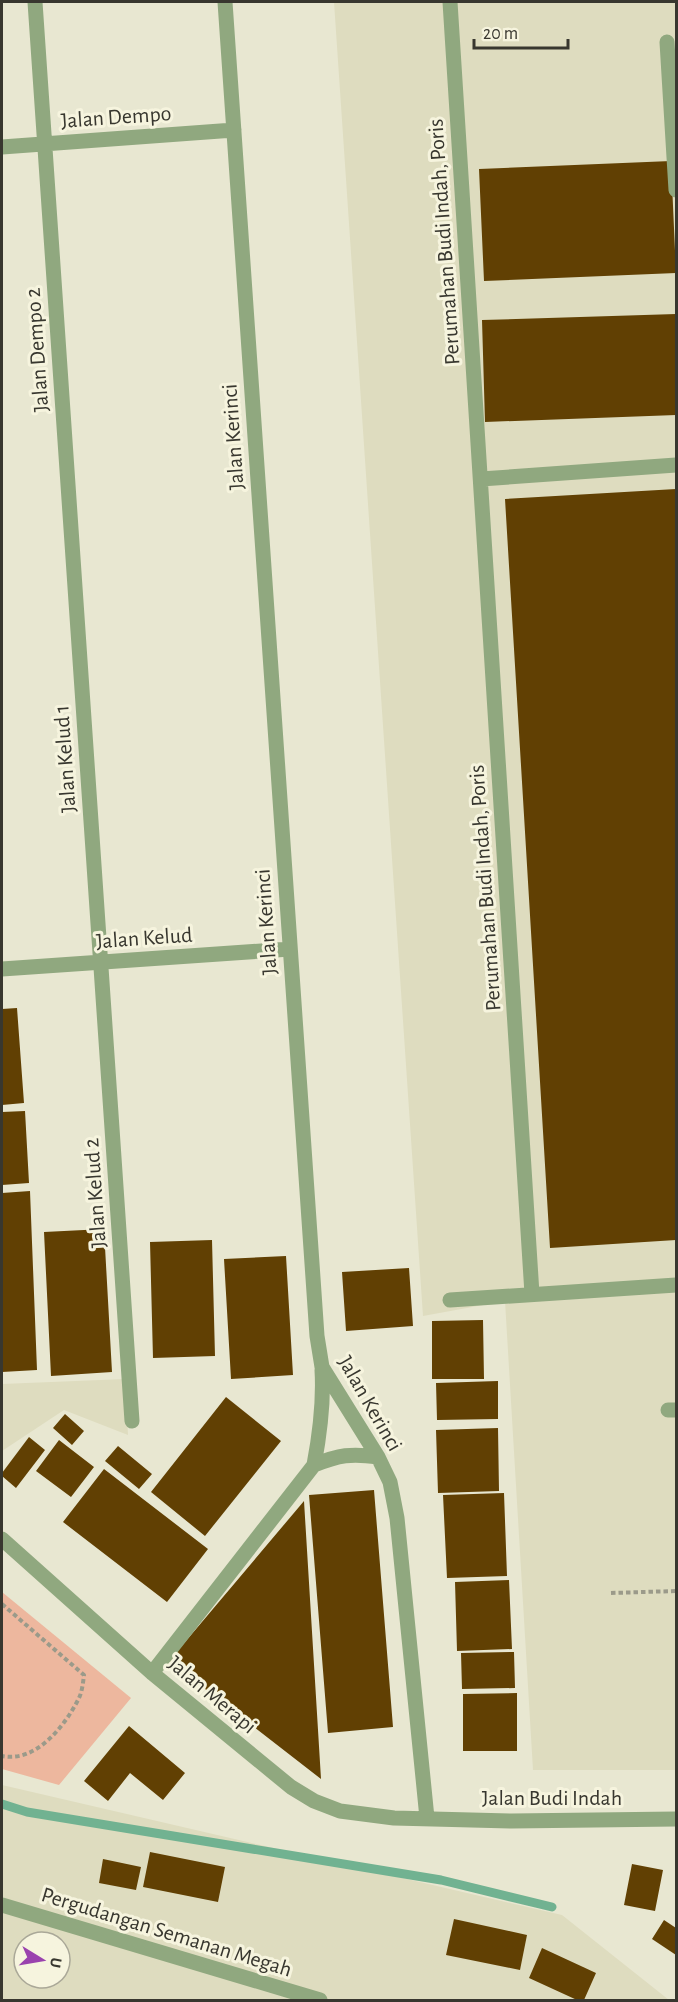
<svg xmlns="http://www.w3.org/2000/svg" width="678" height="2002" font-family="'Alegreya Sans',sans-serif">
<rect width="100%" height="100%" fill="#e8e7d1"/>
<path fill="#dedcbf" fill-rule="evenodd" d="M334,2H676V1770H533L505,1301L423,1316Z
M125,1379L128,1435L64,1410L2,1451V1384Z
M2,1785L562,1915L669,2000H2ZM24,1942H60V1978H24Z"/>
<path fill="#edb79e" d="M2,1592L131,1698L59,1785L2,1769Z"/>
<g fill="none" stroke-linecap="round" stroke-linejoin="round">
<path stroke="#71b291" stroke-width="9" d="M2,1804L27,1812L441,1880L552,1907"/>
</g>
<path fill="#614003" d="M671,161L676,273L484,281L479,169Z
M676,314V415L485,422L482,320Z
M676,489V1240L550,1248L505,499Z
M17,1008L24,1103L2,1105V1009Z
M25,1111L29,1183L2,1185V1112Z
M30,1191L37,1370L2,1372V1193Z
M104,1229L112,1372L51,1376L44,1232Z
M212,1240L215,1356L153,1358L150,1242Z
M286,1256L293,1375L231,1379L224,1259Z
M409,1268L413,1326L346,1331L342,1272Z
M483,1320L484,1379H432V1321Z
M498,1381V1419L437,1420L436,1383Z
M226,1397L281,1441L205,1536L151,1492Z
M65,1414L84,1431L72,1445L53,1428Z
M498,1428L499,1491L438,1493L436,1430Z
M29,1437L45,1450L16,1488L2,1476V1473Z
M59,1440L94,1467L71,1497L36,1471Z
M118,1446L152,1474L139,1489L105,1461Z
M104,1469L208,1549L167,1602L63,1522Z
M374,1490L393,1727L328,1733L309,1495Z
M504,1493L507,1576L447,1578L443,1495Z
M304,1501L321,1779L169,1661Z
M509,1580L512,1649L457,1651L455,1582Z
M514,1652L515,1688L462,1689L461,1653Z
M517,1693V1751H463V1694Z
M129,1726L185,1773L163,1800L130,1773L108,1801L84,1781Z
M150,1852L225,1867L218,1902L143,1887Z
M103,1859L141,1867L136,1890L99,1883Z
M632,1864L663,1870L655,1911L624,1905Z
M454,1919L527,1935L520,1970L446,1955Z
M664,1920L676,1928V1955L652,1939Z
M542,1948L596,1973L584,2000H577L529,1978Z"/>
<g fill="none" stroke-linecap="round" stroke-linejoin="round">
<path stroke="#9b9a8a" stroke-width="4" stroke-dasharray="4.5 3" stroke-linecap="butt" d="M611,1593L676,1591
M2,1604L84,1675C83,1683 82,1692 79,1698C65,1726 36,1763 2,1756"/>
<path stroke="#90a87f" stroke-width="15" d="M450,2L532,1294
M667,42L676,190
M481,479L676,465
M450,1300L676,1285
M668,1410H676
M2,1905L320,2000"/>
<path stroke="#90a87f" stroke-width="15" d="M35,2L132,1421
M225,2L317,1336L322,1367L378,1457L390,1482L397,1518L427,1818
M2,147L234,130
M2,969L290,949
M314,1465C339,1455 351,1453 378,1457
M2,1539L152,1673L291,1787L314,1801L340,1811L394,1818L512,1821L676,1819
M152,1673L314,1465C320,1433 324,1403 322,1370"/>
</g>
<g text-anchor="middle" stroke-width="6" stroke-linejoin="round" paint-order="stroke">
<g font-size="22" fill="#38372f" stroke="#f6f4de">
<text transform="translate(116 116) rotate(-4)" y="8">Jalan Dempo</text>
<text transform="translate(443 242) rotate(-94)" y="8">Perumahan Budi Indah, Poris</text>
<text transform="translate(36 350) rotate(-94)" y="8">Jalan Dempo 2</text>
<text transform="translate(232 437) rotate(-94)" y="8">Jalan Kerinci</text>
<text transform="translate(64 759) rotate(-94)" y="8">Jalan Kelud 1</text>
<text transform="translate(484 888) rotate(-94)" y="8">Perumahan Budi Indah, Poris</text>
<text transform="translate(265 922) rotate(-94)" y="8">Jalan Kerinci</text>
<text transform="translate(144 937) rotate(-4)" y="8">Jalan Kelud</text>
<text transform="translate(94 1193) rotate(-94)" y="8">Jalan Kelud 2</text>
<text transform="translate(371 1403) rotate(60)" y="8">Jalan Kerinci</text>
<text transform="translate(213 1694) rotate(40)" y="8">Jalan Merapi</text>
<text x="552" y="1805">Jalan Budi Indah</text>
<text transform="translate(167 1931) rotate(17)" y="8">Pergudangan Semanan Megah</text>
</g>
</g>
<rect width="678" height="2002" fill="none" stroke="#38372f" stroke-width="6"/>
<g transform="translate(42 1960) rotate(101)"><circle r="28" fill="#f6f4de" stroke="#aaa898" stroke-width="1.5"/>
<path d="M0-4.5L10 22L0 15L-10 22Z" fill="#9a42ae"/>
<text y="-9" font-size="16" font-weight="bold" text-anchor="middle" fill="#38372f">U</text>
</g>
<path d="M474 39v9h94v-9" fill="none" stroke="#38372f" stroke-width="3"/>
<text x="483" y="39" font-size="18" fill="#38372f" stroke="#f6f4de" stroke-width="4.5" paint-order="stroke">20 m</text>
</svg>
